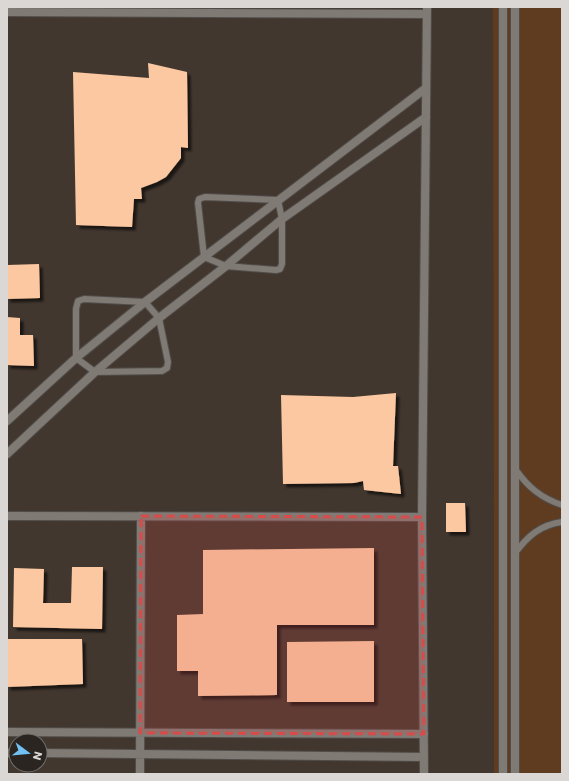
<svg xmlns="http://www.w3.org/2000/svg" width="569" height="781" font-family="Poppins,sans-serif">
<defs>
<filter id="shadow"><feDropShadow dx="3.5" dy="3.5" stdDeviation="1" flood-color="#0009"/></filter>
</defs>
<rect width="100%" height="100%" fill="#352f2b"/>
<path fill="#42372f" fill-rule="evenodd" d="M7,7H493L494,774H7ZM16,741H40V765H16Z"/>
<path fill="#5f3c1f" d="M493,7H562V774H494Z"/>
<path fill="#fbc8a1" filter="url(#shadow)" d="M148,63L187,72L188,148L181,147V158L166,177L157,182L141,188L142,199H134L132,227L76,225L73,72L149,78Z
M39,264L40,298L7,299V265Z
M7,317L20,318V335H33L34,366L7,365Z
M396,393L393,466H398L401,494L364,490L363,481L354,483L283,484L281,395L353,397Z
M446,503H465L466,532H446Z
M374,548V625H277V695L198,696V671H177V615L203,614V550Z
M72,567H103L102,629L13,627L14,568L44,569L43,603H71Z
M7,639H82L83,684L7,687Z
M374,641V702H287V642Z"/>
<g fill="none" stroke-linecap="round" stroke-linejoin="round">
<g stroke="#514d4a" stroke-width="8">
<path id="service" d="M205,197L278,200L282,219V264L280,269L276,270L226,266L204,257L198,203L199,199Z
M84,299L145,302L159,318L168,362L167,368L162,371L95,372L76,358V309L78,301Z
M516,470C528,487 541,498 562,505
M515,553C528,536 540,525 562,522"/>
</g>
<g stroke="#514d4a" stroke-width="10">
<path id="minor" d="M7,12L427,14
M7,421L76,358L145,302L426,88
M7,454L95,372L159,318L226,266L282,219L426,117
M7,516L422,517
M7,732L424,734
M7,753H16
M40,753L424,757
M140,774L141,516
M424,774L422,517L427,7
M503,774V7
M515,774V7"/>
</g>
<use href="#service" stroke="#807a75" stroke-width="6"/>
<use href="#minor" stroke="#807a75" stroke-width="8"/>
</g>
<path fill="#d74b4a" fill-opacity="0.2" stroke="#d74b4a" stroke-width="3" stroke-dasharray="8 5" stroke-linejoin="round" d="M141,516L422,517L424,734L140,733Z"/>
<rect width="569" height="781" fill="none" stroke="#dad7d4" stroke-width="16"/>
<g transform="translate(28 753) rotate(106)"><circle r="19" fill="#2b2521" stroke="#716c69"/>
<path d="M0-3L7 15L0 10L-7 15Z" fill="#71c1f4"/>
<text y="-6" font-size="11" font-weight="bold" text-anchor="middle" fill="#dad7d4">N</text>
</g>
</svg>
